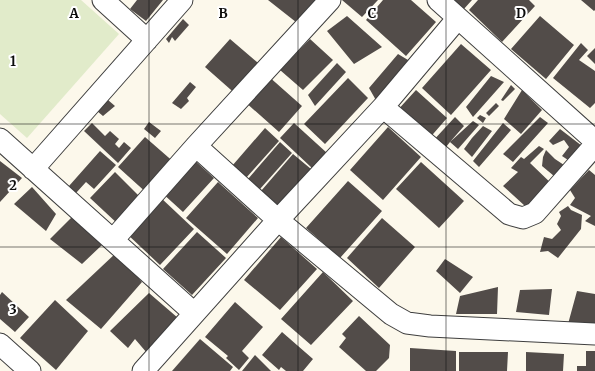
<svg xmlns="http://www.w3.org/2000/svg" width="595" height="371" font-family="Merriweather,serif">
<rect width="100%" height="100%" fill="#fcf8eb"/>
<path fill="#e1ebca" d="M0,0H81L119,34L27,138L0,114Z"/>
<path fill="#524c49" d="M137,0H163L146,21L130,9Z
M268,0H322L301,26Z
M342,0H378L362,17Z
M383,0H411L436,22L406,56L366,20Z
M452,0H472L463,10Z
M478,0H529L535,6L502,42L469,10Z
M581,0H595V10L594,11Z
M347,16L382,47L354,64L327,31Z
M540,16L574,45L546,79L511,49Z
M183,19L189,25L175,41L172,37L169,43L166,39Z
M230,39L264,68L239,97L205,67Z
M310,39L333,60L303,90L280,70Z
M581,43L588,50L579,60L595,71V103L590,108L553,78Z
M461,44L491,70L451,115L422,88Z
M595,48V64L587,56Z
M398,54L413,63L377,102L369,88Z
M337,63L346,72L315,106L308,95Z
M267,75L302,106L279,132L244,101Z
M491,76L504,82L473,117L466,107Z
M348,78L368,98L325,144L304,124Z
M190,82L196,87L187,98L189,101L181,109L172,103Z
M511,85L515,89L503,101L501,100Z
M416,90L447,118L427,141L395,113Z
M522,90L542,110L521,134L504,119Z
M108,100L115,106L103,116L97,111Z
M496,103L499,106L489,116L486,113Z
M480,115L486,118L483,123L477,118Z
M455,117L464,126L450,142L473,121L479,125L458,149L450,142L442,152L431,143Z
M540,117L548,123L513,162L503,154Z
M149,122L161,131L155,138L144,129Z
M92,123L105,136L110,131L119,139L115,144L119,148L124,142L131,148L118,163L84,131Z
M294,123L327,153L312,168L280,138Z
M503,123L511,130L479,167L473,161Z
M483,126L492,131L472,157L464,149L472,138Z
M388,127L421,157L383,200L350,170Z
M265,128L279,141L246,178L232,166Z
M560,129L586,149L574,164L562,156L569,147L564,140L553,145L549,141Z
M145,137L176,164L149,195L118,167Z
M280,142L292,153L260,189L248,179Z
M539,146L544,149L530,163L555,187L547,196L525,206L503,186L518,172L511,168L521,157L524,159Z
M546,150L555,159L570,169L554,176L542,166L543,157Z
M100,151L116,165L94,189L86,182L76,193L69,186Z
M293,154L311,169L279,206L261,191Z
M192,158L214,178L183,212L161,192Z
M0,161L22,178L0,202Z
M421,162L464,201L439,228L396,189Z
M589,170L595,175V226L585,221L591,216L570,205L575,198L570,190Z
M115,172L143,200L119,225L90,198Z
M348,181L382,211L340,258L306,228Z
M218,182L258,218L227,254L186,218Z
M32,187L56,214L46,231L14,204Z
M160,197L194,229L160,265L126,233Z
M568,206L571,210L582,215L581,229L558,258L548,251L540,252L544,237L552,239L561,230L557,224L561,216L559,212Z
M75,214L102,245L82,264L50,239Z
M382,218L415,247L379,288L347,258Z
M197,232L226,258L192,295L163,269Z
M281,237L317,269L280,310L244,280Z
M117,252L142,282L101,329L66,300Z
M445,259L473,277L460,293L436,271Z
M323,272L353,301L311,345L281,319Z
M498,287L497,314H456L460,296Z
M552,289L549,315L516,312L520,290Z
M577,291L595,294V325L568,324Z
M2,292L29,317L15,332L0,319V295Z
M149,293L178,318L147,353L135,339L128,348L110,331Z
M55,300L88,331L56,370L20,338Z
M235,302L263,327L242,351L249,358L239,370L226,358L228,356L205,337Z
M359,316L390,345L389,358L376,371H366L339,347L346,338L342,334Z
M282,332L313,359L303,371H286L281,367L279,370L262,355Z
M200,339L233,367L230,371H172Z
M410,348L456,351V371H410Z
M586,351H595V371H577V366H586Z
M459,352H508L507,371H459Z
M526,352L564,354L563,371H526Z
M255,355L271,371H242Z"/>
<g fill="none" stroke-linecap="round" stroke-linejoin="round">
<g stroke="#3e3e3e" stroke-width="23">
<path id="street" d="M103,0L147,40
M438,0L595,141
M383,107L509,214L523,218L535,213L595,145
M0,139L194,313
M196,146L278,220L391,314L407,323L430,326L595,334
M33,169L182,0
M113,240L196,146L330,0
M0,344L30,371
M143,371L278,220L383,107L458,18"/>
</g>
<use href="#street" stroke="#fff" stroke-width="21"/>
</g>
<path fill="none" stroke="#0b0b0b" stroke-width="1" stroke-opacity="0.55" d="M149,0V371M298,0V371M446,0V371M0,124H595M0,247H595"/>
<g font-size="13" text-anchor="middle" font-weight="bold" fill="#0b0b0b" stroke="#fff" stroke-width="4" stroke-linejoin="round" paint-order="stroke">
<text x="74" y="18">A</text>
<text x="223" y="18">B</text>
<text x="372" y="18">C</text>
<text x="521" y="18">D</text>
<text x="13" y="66">1</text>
<text x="13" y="190">2</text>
<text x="13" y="314">3</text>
</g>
</svg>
